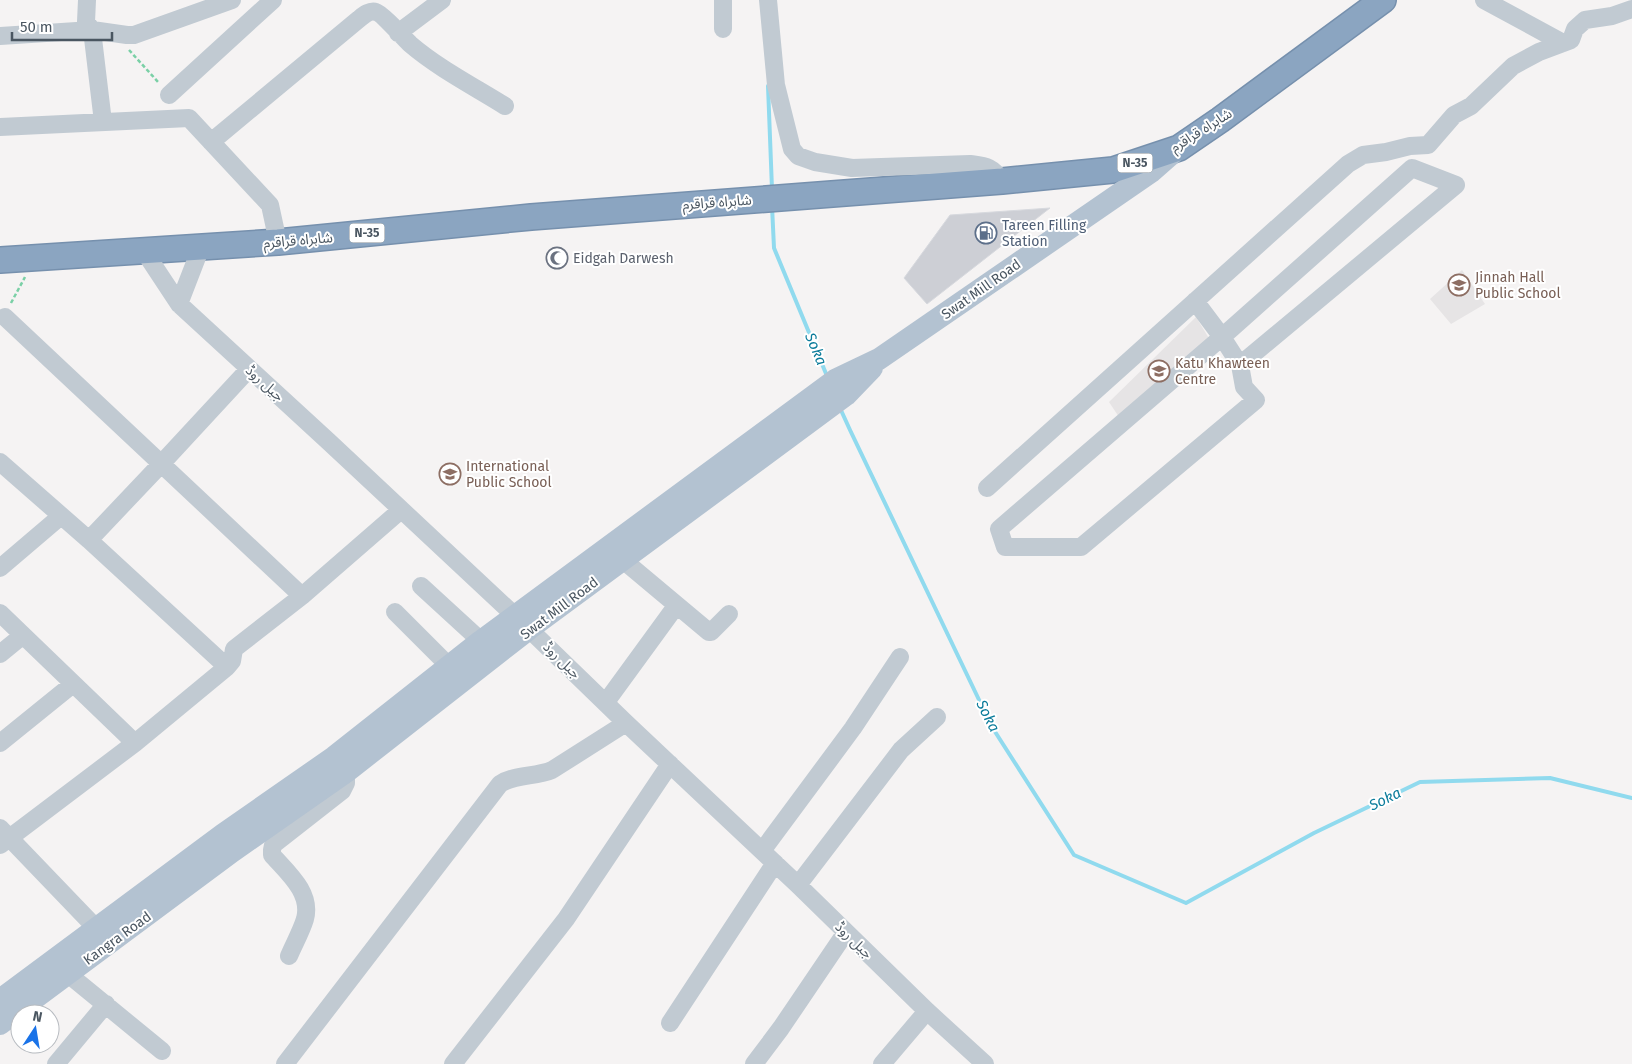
<svg xmlns="http://www.w3.org/2000/svg" width="1632" height="1064" font-family="'Fira Sans','Noto Sans Arabic',sans-serif">
<rect width="100%" height="100%" fill="#f5f3f3"/>
<path fill="#e6e4e5" d="M1462,270L1485,304L1451,324L1430,299Z
M1196,317L1210,340L1123,423L1109,402Z"/>
<g fill="none" stroke-linecap="round" stroke-linejoin="round">
<path stroke="#90daee" stroke-width="4" d="M768,86L772,189
M772,206L774,248L827,376
M840,408L850,430L992,727L1074,855L1186,903L1314,833L1420,782L1550,778L1632,798"/>
</g>
<path fill="#cdcfd5" stroke="#d7d9de" d="M1050,208L927,304L904,278L950,215Z"/>
<g fill="none" stroke-linecap="round" stroke-linejoin="round">
<g stroke="#7690ad" stroke-width="28">
<path id="highway" d="M0,260L278,242L531,217L1002,181L1113,170L1179,148L1220,120L1383,0"/>
</g>
<path stroke="#7ad0a6" stroke-width="2.5" stroke-dasharray="4 2.5" stroke-linecap="butt" d="M129,50L159,83
M11,303L25,277"/>
<path stroke="#c1cad2" stroke-width="18" d="M87,0L86,22L92,30L103,122
M723,0V29
M768,0L776,85L792,149L798,156L815,162L852,168L970,164C986,166 992,166 1002,181
M1484,0L1563,43
M398,33L442,0
M0,36L92,30L127,35H134L232,0
M169,95L273,0
M0,127L189,118L270,205L278,242
M211,142L359,19C364,15 370,10 376,12C381,13 404,38 410,44C438,68 473,86 505,106
M144,251L179,304L328,441L529,629L626,723L798,885L927,1011L985,1064
M1195,301L1222,337L999,529L1005,547H1081L1256,400L1244,387L1240,365L1222,337L1412,168L1456,185L1240,365
M179,304L201,247
M5,317L302,596
M0,462L89,540L227,667
M987,488L1348,164L1363,155L1386,152L1410,146L1428,145L1454,115L1471,106L1513,66L1539,52L1571,40L1575,29L1585,20L1612,16L1632,9
M89,540L162,463L249,369
M623,560L709,632H711L729,614
M0,568L61,516
M421,586L481,641
M395,612L449,666
M0,613L135,743
M0,654L22,636
M606,702L676,606
M0,743L73,684
M0,828L96,928
M0,845L135,743L227,667L232,661L234,649L302,596L401,510
M762,851L853,728L900,657
M798,885L901,750L937,717
M289,956C294,944 301,932 305,919C312,893 288,873 272,855V850L273,845L342,791L346,783V772
M68,974L162,1051
M670,1023L775,863
M56,1064L106,1004
M285,1064L500,784C515,774 536,777 552,770L626,723
M453,1064L566,919L670,764
M754,1064L781,1028L846,932
M882,1064L927,1011"/>
<path stroke="#b3c2d1" stroke-width="22" d="M0,1000L222,835L334,757L481,641L835,380L879,359L1151,172L1176,150
M0,1024L233,851L346,772L529,629L846,395L872,368"/>
<use href="#highway" stroke="#8ba5c1" stroke-width="25"/>
</g>
<defs>
<g id="fuel-ring" transform="scale(1.125)"><circle r="9.5" fill="#fff" stroke="#5c6f8a" stroke-width="1.5"/><path d="M-5.5-6h7V0h2V4h1.3V-2.5L3-4.5l.8-.8L6-3V5H2.5V1h-1V6h-7ZM-4.2-4.7v3.2H.2V-4.7Z" fill="#5c6f8a"/></g>
<g id="mosque-ring" transform="scale(1.125)"><circle r="9.5" fill="#fff" stroke="#6b7280" stroke-width="1.5"/><path d="M3.5-4.9A6 6 0 1 0 3.5 4.9A5 5 0 1 1 3.5-4.9Z" fill="#6b7280"/></g>
<g id="school-ring" transform="scale(1.125)"><circle r="9.5" fill="#fff" stroke="#8d6e63" stroke-width="1.5"/><path d="M0-5L7-2L0 1L-7-2ZM-4 1L0 2.5L4 1V4Q0 6-4 4Z" fill="#8d6e63"/></g>
</defs>
<g fill-rule="evenodd">
<use href="#fuel-ring" x="986" y="233"/>
<use href="#mosque-ring" x="557" y="258"/>
<use href="#school-ring" x="1459" y="285"/>
<use href="#school-ring" x="1159" y="371"/>
<use href="#school-ring" x="450" y="474"/>
</g>
<g text-anchor="middle" stroke-width="4" stroke-linejoin="round" paint-order="stroke">
<g fill="#fff" stroke="#808990" stroke-width="1">
<rect x="1117.5" y="153.5" width="35" height="19" rx="4"/>
<rect x="349.5" y="223.5" width="35" height="19" rx="4"/>
</g>
<g font-size="12" font-weight="bold" fill="#4a5661">
<text x="1135" y="167">N-35</text>
<text x="367" y="237">N-35</text>
</g>
<g font-size="14" fill="#4a5661" stroke="#fff">
<text transform="translate(1201 130) rotate(-32)" y="5">شاہراہ قراقرم</text>
<text transform="translate(717 202) rotate(-4)" y="5">شاہراہ قراقرم</text>
<text transform="translate(298 240) rotate(-5)" y="5">شاہراہ قراقرم</text>
<text transform="translate(981 289) rotate(-35)" y="5">Swat Mill Road</text>
<text transform="translate(265 383) rotate(42)" y="5">جیل روڈ</text>
<text transform="translate(559 608) rotate(-37)" y="5">Swat Mill Road</text>
<text transform="translate(562 660) rotate(44)" y="5">جیل روڈ</text>
<text transform="translate(117 938) rotate(-36)" y="5">Kangra Road</text>
<text transform="translate(854 940) rotate(44)" y="5">جیل روڈ</text>
</g>
<g font-size="14" fill="#4e5e75" stroke="#fff" text-anchor="start">
<text x="1002" y="230">Tareen Filling<tspan x="1002" dy="16">Station</tspan></text>
</g>
<g font-size="14" fill="#5b616d" stroke="#fff" text-anchor="start">
<text x="573" y="263">Eidgah Darwesh</text>
</g>
<g font-size="14" fill="#785e54" stroke="#fff" text-anchor="start">
<text x="1475" y="282">Jinnah Hall<tspan x="1475" dy="16">Public School</tspan></text>
<text x="1175" y="368">Katu Khawteen<tspan x="1175" dy="16">Centre</tspan></text>
<text x="466" y="471">International<tspan x="466" dy="16">Public School</tspan></text>
</g>
<g font-size="15" font-style="italic" fill="#0c7c9b" stroke="#fff">
<text transform="translate(816 349) rotate(67)" y="5">Soka</text>
<text transform="translate(988 716) rotate(63)" y="5">Soka</text>
<text transform="translate(1385 799) rotate(-26)" y="5">Soka</text>
</g>
</g>
<g transform="translate(35 1029) rotate(12)"><circle r="24" fill="#ffffff" stroke="#b7bbc0"/>
<path d="M0-4L9 19L0 12L-9 19Z" fill="#1a73e8"/>
<text y="-8" font-size="14" font-weight="bold" text-anchor="middle" fill="#4a5661">N</text>
</g>
<path d="M12 32v8h100v-8" fill="none" stroke="#4a5661" stroke-width="2.5"/>
<text x="20" y="32" font-size="15" fill="#4a5661" stroke="#ffffff" stroke-width="4" paint-order="stroke">50 m</text>
</svg>
